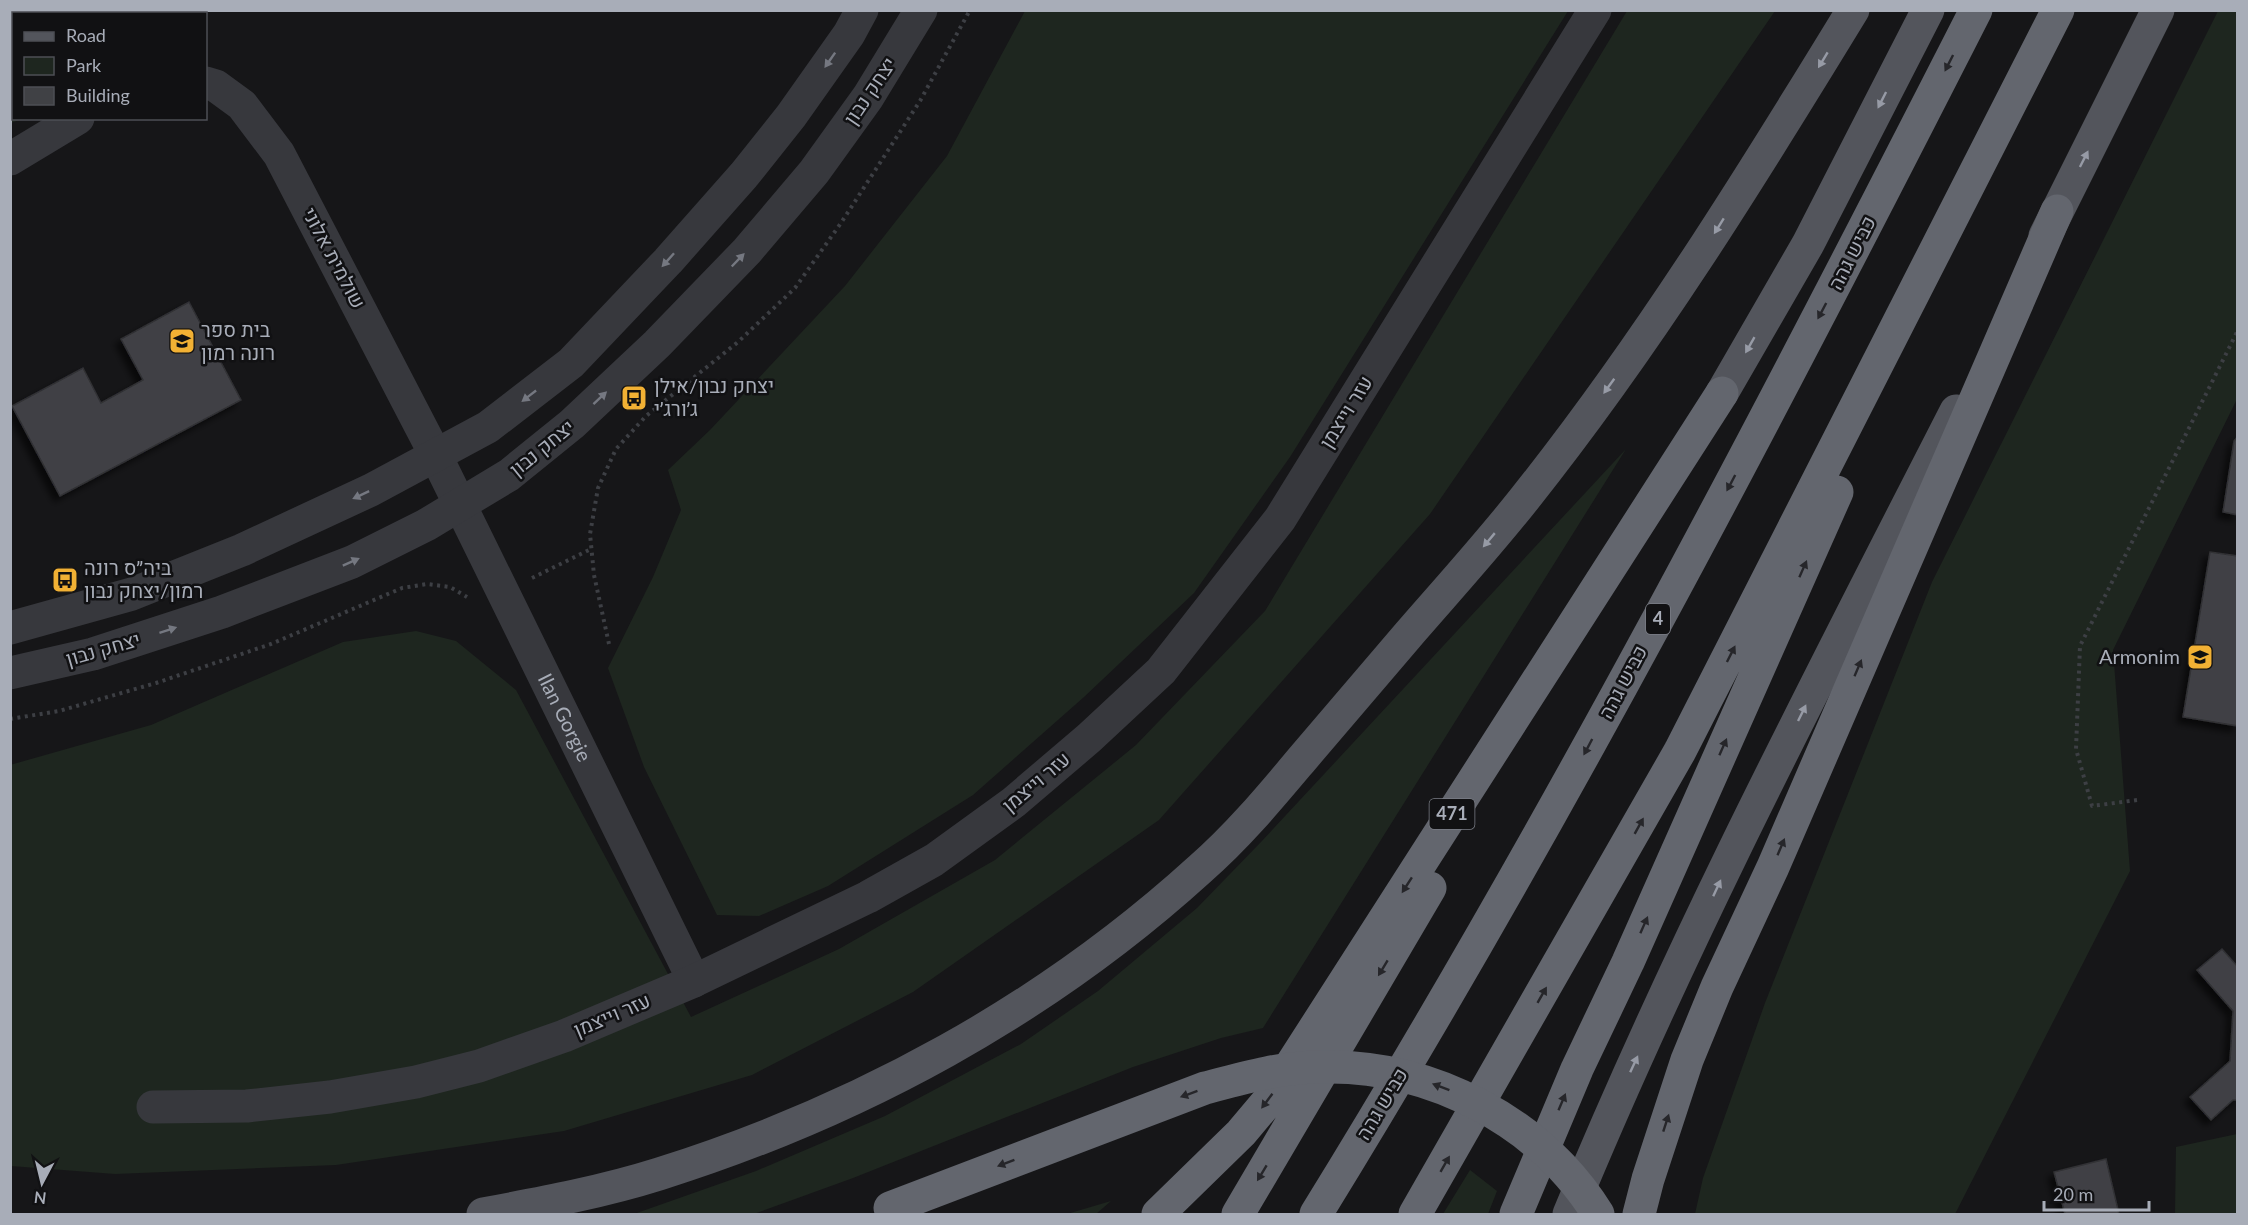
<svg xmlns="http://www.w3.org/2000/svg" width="2248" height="1225" font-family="Lato,Heebo,sans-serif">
<defs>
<filter id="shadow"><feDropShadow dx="-5.5" dy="5.5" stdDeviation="3" flood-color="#0009"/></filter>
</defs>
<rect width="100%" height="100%" fill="#161618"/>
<path fill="#1e261f" d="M11,10H136V11L134,14H14V118L22,119L11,123Z
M1025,11H1568L1290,457L1194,593L1084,697L973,795L828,886L759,916L717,915L644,767L608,668L653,577L681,510L668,470L710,430L845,286L947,156Z
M1627,11H1775L1430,514L1159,820L913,992L752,1075L564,1131L336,1165L115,1174L11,1166L10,765L151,725L343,642L416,631L456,641L516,690L691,1017L839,949L995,860L1136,745L1265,611Z
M2218,11H2237V399L2113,650L2130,871L1955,1214H1695L1703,1178L1765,1003L1932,582Z
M1626,449L1263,1028L1221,1038L1133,1067L853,1178L754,1214H634L756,1171L885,1116L1021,1044L1098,991L1197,908L1261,842Z
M2237,1134V1214H2175L2176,1147Z
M1470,1170L1497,1191L1488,1214H1443Z
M1111,1201L1096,1214H1067Z"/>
<path fill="#404145" stroke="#303034" stroke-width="1.5" filter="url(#shadow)" d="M189,302L241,400L60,496L12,406L83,368L101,403L143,380L121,339Z
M2238,436V515L2223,512L2234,441Z
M2210,552L2238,556V726L2183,717Z
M2222,949L2238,967V1100H2233L2211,1120L2190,1097L2230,1061L2233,1011L2197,970Z
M2106,1159L2119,1214H2065L2054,1172Z"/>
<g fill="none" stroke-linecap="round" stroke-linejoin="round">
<path stroke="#3d3f44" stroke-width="4" stroke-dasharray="3 4.5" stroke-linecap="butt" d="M532,578L591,549
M609,644L594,575L590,534L598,488L616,449L646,416L738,342L795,288L841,223L920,101L970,10
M10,719L59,711L156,683L271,644L402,588L427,584L450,587L467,597
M2137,800L2092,806L2076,749L2080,646L2238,330"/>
<g stroke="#37383d" stroke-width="33">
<path id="s1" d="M206,83L216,86L242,105L279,154L436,456L694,981"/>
<path d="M10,159L78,118"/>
<path d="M10,628L132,594L242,550L371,490L488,427L571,363L668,261L744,175L791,116L849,34L862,10"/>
<path d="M10,673L93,654L222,612L352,562L426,525L509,475L572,424L657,344L747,251L814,172L868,97L921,10"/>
<path d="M153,1107L247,1106L330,1097L416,1082L479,1066L564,1036L694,981L868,897L934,860L1014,802L1089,738L1161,671L1280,519L1595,10"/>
</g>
<path stroke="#53555c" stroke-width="33" d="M2045,236L2158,10
M1722,393L1808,244L1928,10
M483,1214C542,1203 602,1192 659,1174C859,1111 1045,1010 1200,869C1238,836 1271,796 1303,758C1338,717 1373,676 1408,635C1447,590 1488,545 1525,498C1647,345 1751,177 1853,10
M1569,1214C1682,940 1821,675 1956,411"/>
<path stroke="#63666e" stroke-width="33" d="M1158,1214L1241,1133L1268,1101L1722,393
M1238,1214L1430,888
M1316,1214C1556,825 1768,418 1976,10
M1415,1214L1680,751L2058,10
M1516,1214L1577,1069L1628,962L1837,492
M1639,1214L1648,1179L1687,1060L1717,987L1773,867L2057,211"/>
<path stroke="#63666e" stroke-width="33" d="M890,1208L1205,1088C1243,1078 1281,1067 1321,1067C1430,1064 1540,1121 1598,1214"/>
</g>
<defs><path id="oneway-solid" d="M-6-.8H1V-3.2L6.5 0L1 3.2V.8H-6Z" transform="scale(1.5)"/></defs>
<g fill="#757881">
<use href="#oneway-solid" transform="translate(830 60) rotate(125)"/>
<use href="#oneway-solid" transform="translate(668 260) rotate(132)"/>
<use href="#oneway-solid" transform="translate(738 260) rotate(-46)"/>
<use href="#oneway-solid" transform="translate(529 396) rotate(142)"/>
<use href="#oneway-solid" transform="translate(600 398) rotate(-43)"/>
<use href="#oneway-solid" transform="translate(361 495) rotate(155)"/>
<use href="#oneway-solid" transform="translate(351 562) rotate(-24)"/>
<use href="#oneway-solid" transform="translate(168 630) rotate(-18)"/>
</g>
<g fill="#979ba6">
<use href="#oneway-solid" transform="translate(1823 60) rotate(121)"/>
<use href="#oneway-solid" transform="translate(1882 100) rotate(117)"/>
<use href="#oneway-solid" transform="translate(2084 159) rotate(-63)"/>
<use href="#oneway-solid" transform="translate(1719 226) rotate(122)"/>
<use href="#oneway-solid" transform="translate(1750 345) rotate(120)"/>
<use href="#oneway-solid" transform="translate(1609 386) rotate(126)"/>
<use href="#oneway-solid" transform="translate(1489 540) rotate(130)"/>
<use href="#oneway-solid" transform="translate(1802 713) rotate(-64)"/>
<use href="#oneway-solid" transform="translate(1717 888) rotate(-65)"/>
<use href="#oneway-solid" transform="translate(1634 1064) rotate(-65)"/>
</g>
<g fill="#26262a">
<use href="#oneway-solid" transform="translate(1949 63) rotate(117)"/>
<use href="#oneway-solid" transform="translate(1822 311) rotate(118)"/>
<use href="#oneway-solid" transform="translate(1731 483) rotate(118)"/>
<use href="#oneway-solid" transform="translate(1803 569) rotate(-66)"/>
<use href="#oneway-solid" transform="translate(1731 654) rotate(-63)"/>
<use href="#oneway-solid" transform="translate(1858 668) rotate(-67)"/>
<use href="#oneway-solid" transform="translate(1588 747) rotate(118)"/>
<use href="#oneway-solid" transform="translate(1723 747) rotate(-66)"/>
<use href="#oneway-solid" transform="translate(1639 826) rotate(-61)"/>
<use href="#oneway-solid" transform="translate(1781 847) rotate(-67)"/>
<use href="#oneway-solid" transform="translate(1407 885) rotate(123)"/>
<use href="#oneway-solid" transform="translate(1644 925) rotate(-66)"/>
<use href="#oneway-solid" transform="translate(1383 968) rotate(121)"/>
<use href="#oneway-solid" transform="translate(1542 995) rotate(-60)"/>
<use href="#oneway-solid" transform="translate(1441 1087) rotate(-159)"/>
<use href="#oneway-solid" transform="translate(1189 1094) rotate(160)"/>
<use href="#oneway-solid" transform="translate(1267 1101) rotate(127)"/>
<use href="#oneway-solid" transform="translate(1562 1102) rotate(-67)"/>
<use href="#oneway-solid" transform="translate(1666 1123) rotate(-72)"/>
<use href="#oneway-solid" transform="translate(1006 1163) rotate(159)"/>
<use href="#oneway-solid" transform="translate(1445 1164) rotate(-60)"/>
<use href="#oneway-solid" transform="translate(1262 1173) rotate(121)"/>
</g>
<defs>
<g id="school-square" transform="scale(1.35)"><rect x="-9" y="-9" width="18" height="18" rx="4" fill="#f2b134" stroke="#111113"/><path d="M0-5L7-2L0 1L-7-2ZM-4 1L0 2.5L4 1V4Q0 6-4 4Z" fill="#111"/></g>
<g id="bus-square" transform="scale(1.35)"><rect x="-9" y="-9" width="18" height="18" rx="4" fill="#f2b134" stroke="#111113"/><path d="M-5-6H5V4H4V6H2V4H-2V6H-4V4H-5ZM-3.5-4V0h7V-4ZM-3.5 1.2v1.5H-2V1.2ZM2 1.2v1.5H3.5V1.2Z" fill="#111"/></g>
</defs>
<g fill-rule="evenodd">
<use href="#school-square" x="182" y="341"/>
<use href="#bus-square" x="634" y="398"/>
<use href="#bus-square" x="65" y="580"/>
<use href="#school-square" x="2200" y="657"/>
</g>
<g text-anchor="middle" stroke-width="5" stroke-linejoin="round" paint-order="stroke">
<g fill="#111113" stroke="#7b7e86" stroke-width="1.5">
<rect x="1646" y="604" width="24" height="30" rx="4.5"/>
<rect x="1429.5" y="799" width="45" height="30" rx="4.5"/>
</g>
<g font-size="18" font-weight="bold" fill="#a8adb8">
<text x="1658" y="625">4</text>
<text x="1452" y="820">471</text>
</g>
<g font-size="20" fill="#a8adb8" stroke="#111113">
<text transform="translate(870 91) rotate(-56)" y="7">יצחק נבון</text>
<text transform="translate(1852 253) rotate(-63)" y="7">כביש גהה</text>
<text transform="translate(334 258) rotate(62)" y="7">שולמית אלוני</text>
<text transform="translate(1346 412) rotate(-58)" y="7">עזר וייצמן</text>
<text transform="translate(542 448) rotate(-39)" y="7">יצחק נבון</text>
<text transform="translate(103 649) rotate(-16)" y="7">יצחק נבון</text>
<text transform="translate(1623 682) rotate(-62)" y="7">כביש גהה</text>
<text dy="7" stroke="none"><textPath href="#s1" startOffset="736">Ilan Gorgie</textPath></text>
<text transform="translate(1036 782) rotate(-40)" y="7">עזר וייצמן</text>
<text transform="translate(612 1015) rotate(-23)" y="7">עזר וייצמן</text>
<text transform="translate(1382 1104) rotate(-59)" y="7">כביש גהה</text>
</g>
<g font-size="20" fill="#a8adb8" stroke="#111113" text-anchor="start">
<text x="201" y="337">בית ספר<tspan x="201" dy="23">רונה רמון</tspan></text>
<text x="654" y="393">יצחק נבון/אילן<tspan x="654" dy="23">ג׳ורג׳י</tspan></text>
<text x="84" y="575">ביה״ס רונה<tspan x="84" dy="23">רמון/יצחק נבון</tspan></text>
<text x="2180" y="664" text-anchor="end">Armonim</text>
</g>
</g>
<rect width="2248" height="1225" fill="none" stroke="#a8adb8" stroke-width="24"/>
<rect x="12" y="12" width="195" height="108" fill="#111113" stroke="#4d4f55" stroke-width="1.5"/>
<rect x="24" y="32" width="30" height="9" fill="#53555c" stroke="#4d4f55" stroke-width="1.5"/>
<text x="66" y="42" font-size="18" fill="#a8adb8">Road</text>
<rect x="24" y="57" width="30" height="18" fill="#1e261f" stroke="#4d4f55" stroke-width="1.5"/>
<text x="66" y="72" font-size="18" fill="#a8adb8">Park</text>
<rect x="24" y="87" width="30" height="18" fill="#404145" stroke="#4d4f55" stroke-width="1.5"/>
<text x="66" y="102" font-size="18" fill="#a8adb8">Building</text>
<g transform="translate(42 1183) rotate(187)" stroke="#111113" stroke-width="4.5" paint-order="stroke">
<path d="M0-4.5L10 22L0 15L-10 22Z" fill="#a8adb8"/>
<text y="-9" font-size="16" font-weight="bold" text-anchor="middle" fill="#a8adb8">N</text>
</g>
<path d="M2044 1201v9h105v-9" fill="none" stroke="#a8adb8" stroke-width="3"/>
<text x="2053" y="1201" font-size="18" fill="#a8adb8" stroke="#111113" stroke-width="4.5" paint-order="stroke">20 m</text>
</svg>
